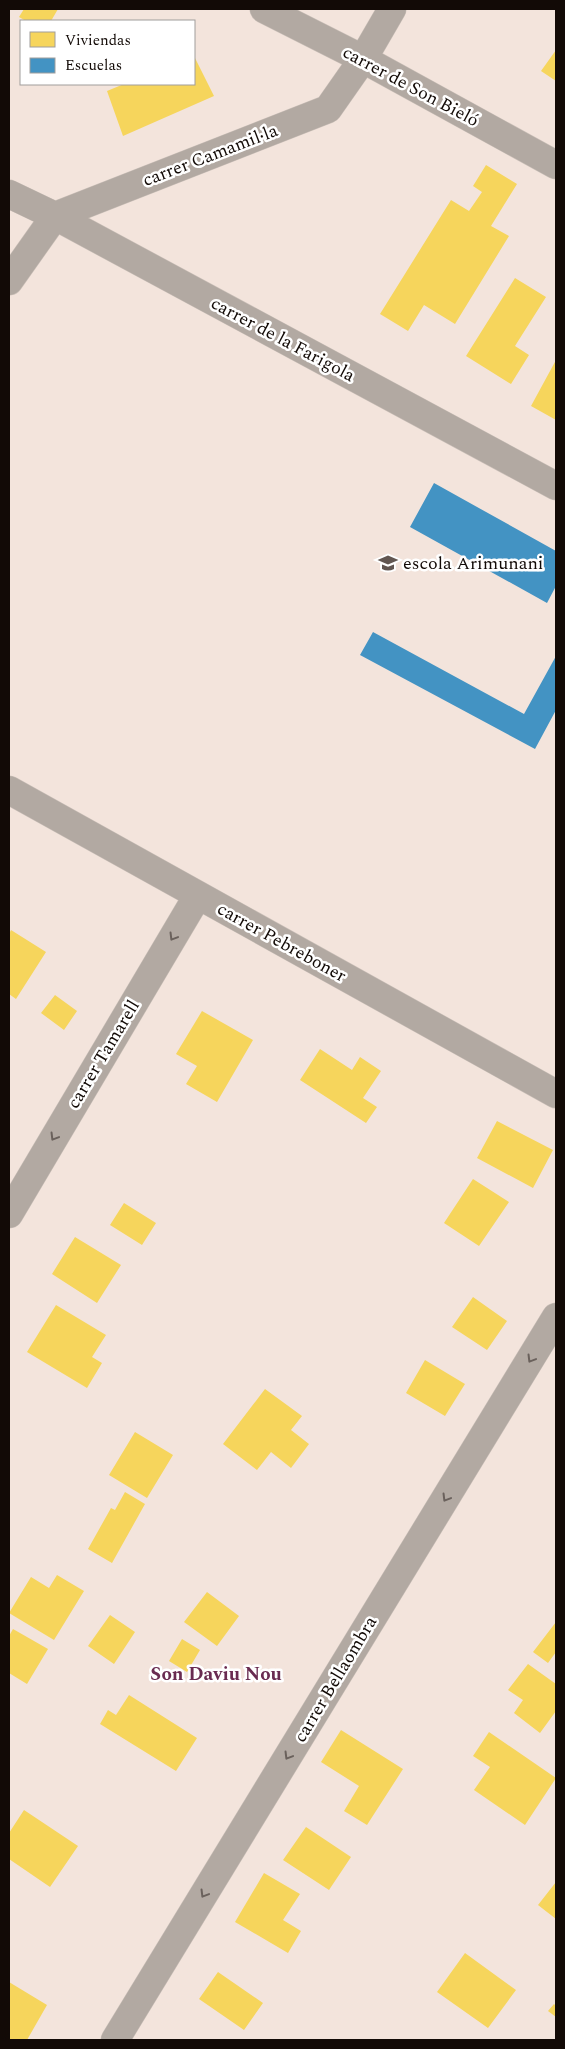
<svg xmlns="http://www.w3.org/2000/svg" width="565" height="2049" font-family="Spectral,serif">
<rect width="100%" height="100%" fill="#f3e4dc"/>
<path fill="#f6d55c" d="M24,9H58L51,21H26L19,17Z
M556,50V81L541,71Z
M194,56L214,96L123,136L107,91L124,84H194Z
M486,165L517,184L491,226L509,236L455,324L424,305L408,331L380,314L451,200L469,211L482,192L473,186Z
M515,278L546,297L515,346L529,355L511,384L466,356Z
M556,360V420L531,406Z
M11,930L46,952L16,999L9,994V934Z
M55,995L77,1011L64,1030L41,1013Z
M202,1011L253,1040L217,1102L186,1084L197,1066L176,1054Z
M320,1049L352,1070L360,1057L381,1071L363,1098L377,1107L366,1123L300,1080Z
M497,1121L553,1150L533,1188L477,1158Z
M473,1179L509,1202L479,1246L444,1223Z
M124,1203L156,1223L142,1245L110,1225Z
M75,1237L121,1265L97,1303L52,1274Z
M473,1297L507,1321L487,1350L452,1327Z
M56,1305L106,1335L92,1357L102,1363L87,1388L27,1352Z
M425,1360L465,1384L445,1416L406,1393Z
M265,1389L302,1416L291,1430L309,1444L291,1468L271,1452L257,1470L223,1444Z
M135,1432L173,1455L147,1498L109,1475Z
M125,1492L145,1504L112,1563L88,1549L111,1508L115,1510Z
M57,1575L84,1591L54,1640L9,1613L31,1577L49,1588Z
M207,1592L239,1616L217,1646L184,1622Z
M110,1615L135,1632L114,1664L88,1646Z
M556,1622V1652L548,1663L533,1652Z
M13,1629L48,1649L27,1684L9,1673V1636Z
M182,1639L200,1650L187,1672L169,1661Z
M528,1664L556,1684V1711L540,1733L514,1713L523,1700L508,1690Z
M129,1695L197,1738L176,1771L100,1724L108,1710L116,1715Z
M341,1730L403,1769L367,1825L344,1811L359,1786L321,1762Z
M489,1732L556,1778L525,1825L474,1790L490,1767L473,1756Z
M24,1810L78,1846L50,1887L9,1859V1833Z
M306,1827L351,1857L329,1890L283,1860Z
M264,1873L300,1894L283,1920L301,1931L288,1953L235,1922Z
M556,1882V1919L538,1905Z
M465,1953L516,1990L488,2028L437,1992Z
M218,1972L263,2003L244,2030L199,1999Z
M9,1982L47,2005L27,2040H9Z
M554,2004L556,2006V2017L548,2011Z"/>
<path fill="#4393c3" d="M434,483L556,551V586L547,603L410,527Z
M373,632L524,714L556,656V710L535,749L360,655Z"/>
<g fill="none" stroke-linecap="round" stroke-linejoin="round">
<g stroke="#cdc2bb" stroke-width="29">
<path id="street" d="M264,9L363,59L556,165
M9,194L55,216L556,486
M9,281L55,216L328,109L363,59L392,9
M9,790L556,1094
M9,1214L198,895
M115,2040L556,1317"/>
</g>
<use href="#street" stroke="#b2a9a2" stroke-width="28"/>
</g>
<defs><path id="oneway-chevron" d="M-2-3.5L2.5 0L-2 3.5" fill="none" stroke-width="1.6" stroke-linecap="round" stroke-linejoin="round" transform="scale(1.25)"/></defs>
<g stroke="#6a615c">
<use href="#oneway-chevron" transform="translate(173 937) rotate(121)"/>
<use href="#oneway-chevron" transform="translate(54 1137) rotate(121)"/>
<use href="#oneway-chevron" transform="translate(531 1359) rotate(121)"/>
<use href="#oneway-chevron" transform="translate(446 1498) rotate(121)"/>
<use href="#oneway-chevron" transform="translate(288 1756) rotate(121)"/>
<use href="#oneway-chevron" transform="translate(204 1894) rotate(121)"/>
</g>
<defs>
<g id="school-bare" transform="scale(1.5)"><path d="M0-5L7-2L0 1L-7-2ZM-4 1L0 2.5L4 1V4Q0 6-4 4Z" fill="#615651" stroke="#fff" stroke-width="2.5" paint-order="stroke"/></g>
</defs>
<g fill-rule="evenodd">
<use href="#school-bare" x="388" y="563"/>
</g>
<g text-anchor="middle" stroke-width="5" stroke-linejoin="round" paint-order="stroke">
<g font-size="18" fill="#120a06" stroke="#fff">
<text transform="translate(411 86) rotate(28)" y="6">carrer de Son Bieló</text>
<text transform="translate(210 155) rotate(-21)" y="6">carrer Camamil·la</text>
<text transform="translate(283 339) rotate(28)" y="6">carrer de la Farigola</text>
<text transform="translate(282 942) rotate(29)" y="6">carrer Pebreboner</text>
<text transform="translate(103 1054) rotate(-59)" y="6">carrer Tamarell</text>
<text transform="translate(335 1679) rotate(-59)" y="6">carrer Bellaombra</text>
</g>
<g font-size="18" fill="#120a06" stroke="#fff" text-anchor="start">
<text x="403" y="569">escola Arimunani</text>
</g>
<g font-size="19" font-weight="bold" fill="#692b51" stroke="#fff">
<text x="216" y="1680">Son Daviu Nou</text>
</g>
</g>
<rect width="565" height="2049" fill="none" stroke="#120a06" stroke-width="20"/>
<rect x="20" y="20" width="175" height="65" fill="#ffffff" stroke="#a09d9b"/>
<rect x="30" y="32" width="25" height="15" fill="#f6d55c" stroke="#a09d9b"/>
<text x="65" y="45" font-size="15" fill="#120a06">Viviendas</text>
<rect x="30" y="58" width="25" height="15" fill="#4393c3" stroke="#a09d9b"/>
<text x="65" y="70" font-size="15" fill="#120a06">Escuelas</text>
</svg>
